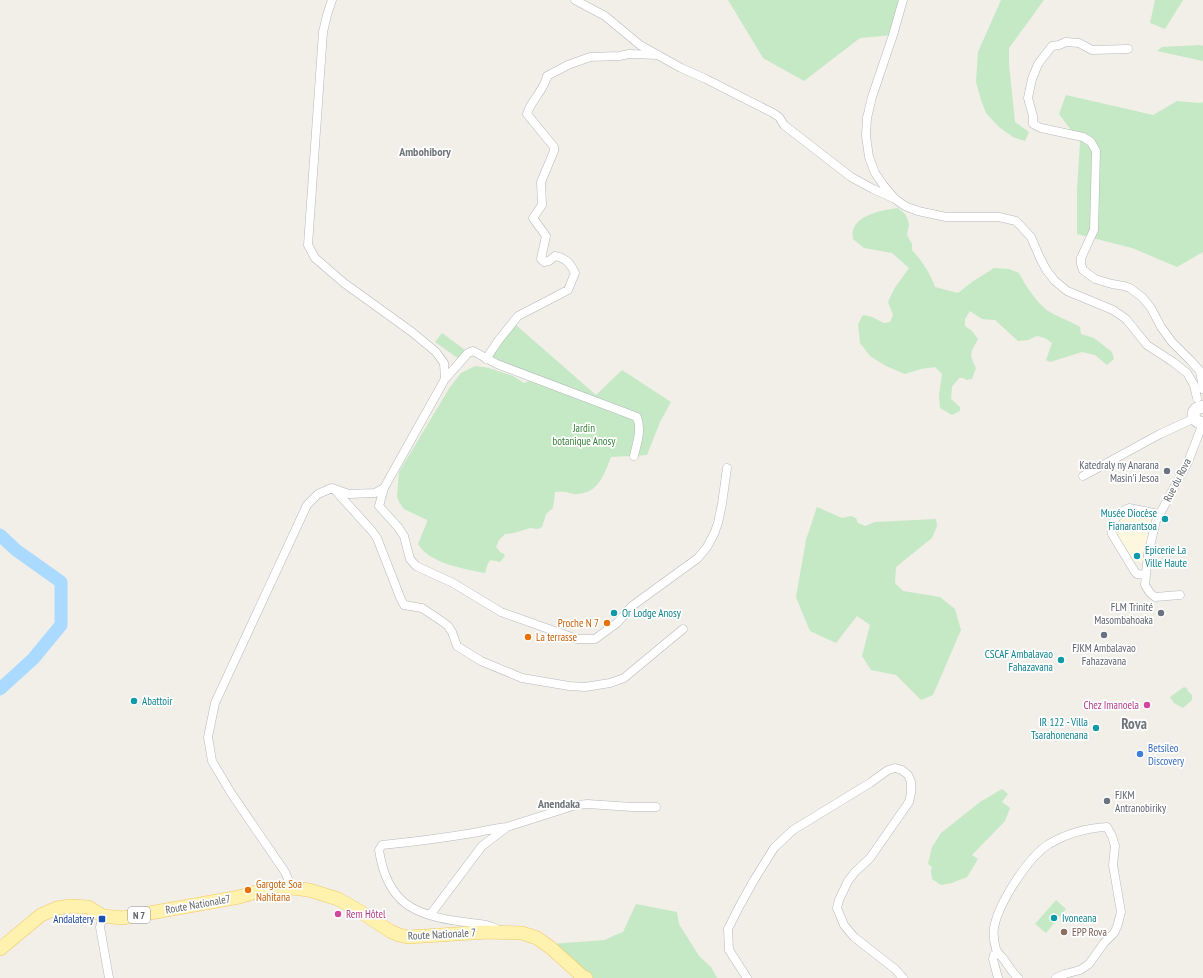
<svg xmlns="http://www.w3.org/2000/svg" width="1203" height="978" font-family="'PT Sans Narrow',sans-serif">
<rect width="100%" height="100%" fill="#f1efe8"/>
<path fill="#fef7e0" d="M1129,512L1155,518L1145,563L1130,560L1118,541L1115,529L1118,518Z"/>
<path fill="#c5e8c5" d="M728,0H903L893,35L860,38L804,81L763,58Z
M1001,0H1044L1009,48V64L1015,122L1029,132L1025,141L1013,137L999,127L986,113L981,100L976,82L978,52Z
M1155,0H1183L1165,29L1150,23Z
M1200,45L1203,46V61L1157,51L1162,47Z
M1066,95L1153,115L1177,101L1200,103L1203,102V252L1177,267L1132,248L1077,234V191L1080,142L1059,114Z
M898,208L906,215L909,224L907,235L912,244V250C922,261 930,273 935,287L958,293L972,282L994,268L1009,269L1019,273C1025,285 1037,303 1048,311C1058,317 1070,321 1080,327L1081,334L1094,338L1112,352L1114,359L1107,365L1095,355L1082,352L1050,362L1046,360L1052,343L1045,338L1037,336L1028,340L1018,341L995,320L982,319L970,311L965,319V326L972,331L978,339C971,352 968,353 976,368L972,379L967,380L963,378H959L952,387L951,399L960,407V411L952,415L940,408L939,395L942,374L935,367L921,369L905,374L886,366L870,356L860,343L858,324L863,315L872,317L884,323L890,322L893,315L888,302L894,289L909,268L892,253L864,248L853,239C853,236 852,232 853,230C858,214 884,210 898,208Z
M516,325L596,395L622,370L671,402L660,422L647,455L611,457C604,474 599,493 577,494C573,495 569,492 565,492C562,491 558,492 555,492L553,508L546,514L542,527L538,529L530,528L514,533L505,534L499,540L496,547L500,552L504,554L505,556L500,562L491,560L488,563L485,573C464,569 429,563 418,544L427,522V520L404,509L399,502L397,496L399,472L450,387L461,373L475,366L489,368L513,376L524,383L536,378L489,357Z
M442,333L465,350L459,359L435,342Z
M817,507L842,518L851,516L856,518L858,523L865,526L875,522L936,519L937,526L932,538L896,567L895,583L903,591L940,597L955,609L961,630L933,695L921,700L896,675L871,670L862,656L870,625L857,616L836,643L810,631L796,597L806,540Z
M1184,687L1188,689L1187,690L1192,695V700L1183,708L1174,703L1170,697Z
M1002,789L1008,794L1002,802L1010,808L1005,821L972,855L978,859L967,877L952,883L941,885L932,879L931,871L932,867L928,864L932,847L941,833L980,802Z
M1056,900L1066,909L1046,933L1035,924Z
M636,904L677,912L679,924L699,956L711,967L717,978H587L551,944L605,940L613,936L623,932Z"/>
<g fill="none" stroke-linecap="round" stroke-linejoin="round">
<path stroke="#aadaff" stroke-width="13" d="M0,535L16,550L61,582V625L33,659L0,689"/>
<g stroke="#b5b8bc" stroke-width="9">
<path id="street" d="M332,0L327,15L323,32L308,245L315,258L344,283L412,332L436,352L444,363L445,379
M575,0L605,16L640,45L681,68L706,79L773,113L779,117L784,125L851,177L873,189L893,198
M903,0L893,35L872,97L867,118L866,136L869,157L875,173L884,186L895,199L905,206L918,211L946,217H999L1016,221L1031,237L1040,258L1047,271L1055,281L1067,291L1113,310L1126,319L1147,345L1173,362L1187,373L1194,385L1197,398
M1128,49L1092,50L1079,43L1066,42L1059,45L1052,46L1038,64L1032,79L1028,98L1033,116V124L1041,128L1083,137L1091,142L1096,151L1094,230L1081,258V264L1083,270L1095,279L1112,284L1124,286L1130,288L1143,298L1151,308L1161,327L1172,342L1190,360L1200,371L1203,389
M486,359L498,341L518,316L568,290L575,273C570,263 566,258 555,256L549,261L544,262L541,259L546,236L533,218L542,205L541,182L554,151V147L527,114C531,100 544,91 547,76L568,65L590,57L619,56L629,54L658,55
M634,456C637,442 642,431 637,417L497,364L473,351L468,353L445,379L384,488L379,506L398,527L404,536L410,559L416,566L453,583L501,612L577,639H595L617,623L632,606L698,558L707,547L714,534L718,523L722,504L727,468
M1083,476L1160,434L1195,418
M334,489L372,531L377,538L400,597L404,605L422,608L443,622L448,626L452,632L457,646L481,661L522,678L569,686L585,687L610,683L624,678L683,629
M1146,575L1137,574L1135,572L1112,534C1109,524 1119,511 1129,508L1159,514
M1180,595L1155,597L1150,593L1145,585L1148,554L1156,521L1188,462L1203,423
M292,888L285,872L231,793L212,761L208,737L215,703L307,505L318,494L332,488L349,494L375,493L384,488
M430,915L482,846L507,827L576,805L588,804L632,807H656
M103,916L100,927L109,978
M500,931C489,923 476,924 464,922C414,916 387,903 379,850L382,845C412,842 443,838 473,833C485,831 495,828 507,827
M747,978L729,950L728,929L739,907L754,880L774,848L793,830L870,783L888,770L895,768L902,770L908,775L911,782V793L909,802L870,858L855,872L848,881L839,900L837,908L844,925L854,937L895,969L903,978
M998,978L993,959L994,955L998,954
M1018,978C1012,972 1008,965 1003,958C1000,955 998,954 996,949C994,942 993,935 994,928C998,904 1028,857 1049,844C1066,834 1087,828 1107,827L1112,836L1115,846L1113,865L1121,912L1117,927L1114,933L1104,943L1089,964L1080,970L1065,974L1056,978"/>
</g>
<g stroke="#b6babf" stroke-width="13">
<path id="secondary" d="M1203,407C1190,407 1191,422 1203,423"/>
</g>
<g stroke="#f2c960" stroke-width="14">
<path id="primary" d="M0,949L41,915L57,908L70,906L88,907L103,916L122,918L239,897L262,890L292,888L309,890L338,899L361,912L390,931L399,935L408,937L488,932L522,933L537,938L551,948L582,976L586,978"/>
</g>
<use href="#street" stroke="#fff" stroke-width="8"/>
<use href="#secondary" stroke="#fff" stroke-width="12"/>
<use href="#primary" stroke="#fff2af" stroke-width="13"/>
</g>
<g fill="#6b7280" stroke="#fff" stroke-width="1.5">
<circle cx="1167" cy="471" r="4"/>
<circle cx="1161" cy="613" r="4"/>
<circle cx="1104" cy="635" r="4"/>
<circle cx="1107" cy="801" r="4"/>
</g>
<g fill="#0f9aa8" stroke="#fff" stroke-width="1.5">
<circle cx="1165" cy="519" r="4"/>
<circle cx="1137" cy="556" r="4"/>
<circle cx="614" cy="613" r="4"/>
<circle cx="1061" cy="660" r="4"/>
<circle cx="134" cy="701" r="4"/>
<circle cx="1096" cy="728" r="4"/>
<circle cx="1054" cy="918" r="4"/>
</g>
<g fill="#e8710a" stroke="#fff" stroke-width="1.5">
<circle cx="607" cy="623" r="4"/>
<circle cx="528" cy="637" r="4"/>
<circle cx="248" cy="890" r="4"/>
</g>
<g fill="#d1479c" stroke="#fff" stroke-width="1.5">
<circle cx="1147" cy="705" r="4"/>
<circle cx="338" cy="914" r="4"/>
</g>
<circle fill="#3f7fe0" stroke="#fff" stroke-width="1.5" cx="1140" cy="754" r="4"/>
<rect fill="#1a4fb4" stroke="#fff" stroke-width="1.5" x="98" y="915" width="8" height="8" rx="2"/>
<circle fill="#8d6e63" stroke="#fff" stroke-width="1.5" cx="1064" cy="932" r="4"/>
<g text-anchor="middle" stroke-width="3.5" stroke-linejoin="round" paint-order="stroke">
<rect fill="#fff" stroke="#8f9295" stroke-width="1" x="128" y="907" width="22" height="16" rx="3"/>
<g font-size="10" font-weight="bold" fill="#5f6368">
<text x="139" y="919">N 7</text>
</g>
<g font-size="11" fill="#348238" stroke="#fff">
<text x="584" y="432">Jardin<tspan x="584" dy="13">botanique Anosy</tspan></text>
</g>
<g font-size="11" fill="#5b616d" stroke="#fff" text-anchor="end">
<text x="1159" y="469">Katedraly ny Anarana<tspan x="1159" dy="13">Masin'i Jesoa</tspan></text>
<text x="1153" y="611">FLM Trinité<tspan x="1153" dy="13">Masombahoaka</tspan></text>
<text x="1104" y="652" text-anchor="middle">FJKM Ambalavao<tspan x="1104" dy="13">Fahazavana</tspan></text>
<text x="1115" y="799" text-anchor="start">FJKM<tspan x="1115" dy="13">Antranobiriky</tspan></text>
</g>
<g font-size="11" fill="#5f6368" stroke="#fff">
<text transform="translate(1177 480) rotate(-63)" y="4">Rue du Rova</text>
<text transform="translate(198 904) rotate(-10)" y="4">Route Nationale7</text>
<text transform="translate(442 934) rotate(-3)" y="4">Route Nationale 7</text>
</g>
<g font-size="11" fill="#0d838f" stroke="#fff" text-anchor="start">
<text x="1157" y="517" text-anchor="end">Musée Diocèse<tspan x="1157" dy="13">Fianarantsoa</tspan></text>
<text x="1145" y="554">Epicerie La<tspan x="1145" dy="13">Ville Haute</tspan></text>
<text x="622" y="617">Or Lodge Anosy</text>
<text x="1053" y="658" text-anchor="end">CSCAF Ambalavao<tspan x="1053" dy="13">Fahazavana</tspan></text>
<text x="142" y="705">Abattoir</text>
<text x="1088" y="726" text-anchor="end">IR 122 - Villa<tspan x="1088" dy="13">Tsarahonenana</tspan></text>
<text x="1062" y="922">Ivoneana</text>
</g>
<g font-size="11" fill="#c56008" stroke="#fff" text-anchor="start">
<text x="599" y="627" text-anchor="end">Proche N 7</text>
<text x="536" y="641">La terrasse</text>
<text x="256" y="888">Gargote Soa<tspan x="256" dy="13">Nahitana</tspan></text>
</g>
<g font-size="11" fill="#b23c85" stroke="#fff" text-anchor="end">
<text x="1139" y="709">Chez Imanoela</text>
<text x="346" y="918" text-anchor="start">Rem Hôtel</text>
</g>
<g font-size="11" fill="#366cbe" stroke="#fff" text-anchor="start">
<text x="1148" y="752">Betsileo<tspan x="1148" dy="13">Discovery</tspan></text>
</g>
<g font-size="11" fill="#164399" stroke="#fff" text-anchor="end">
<text x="94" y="923">Andalatery</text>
</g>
<g font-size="11" fill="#785e54" stroke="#fff" text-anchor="start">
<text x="1072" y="936">EPP Rova</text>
</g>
<g font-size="12" font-weight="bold" fill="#70757a" stroke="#fff">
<text x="425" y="156">Ambohibory</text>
<text x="559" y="808">Anendaka</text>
</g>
<g font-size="15" font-weight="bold" fill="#70757a" stroke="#fff">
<text x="1134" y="729">Rova</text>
</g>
</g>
</svg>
